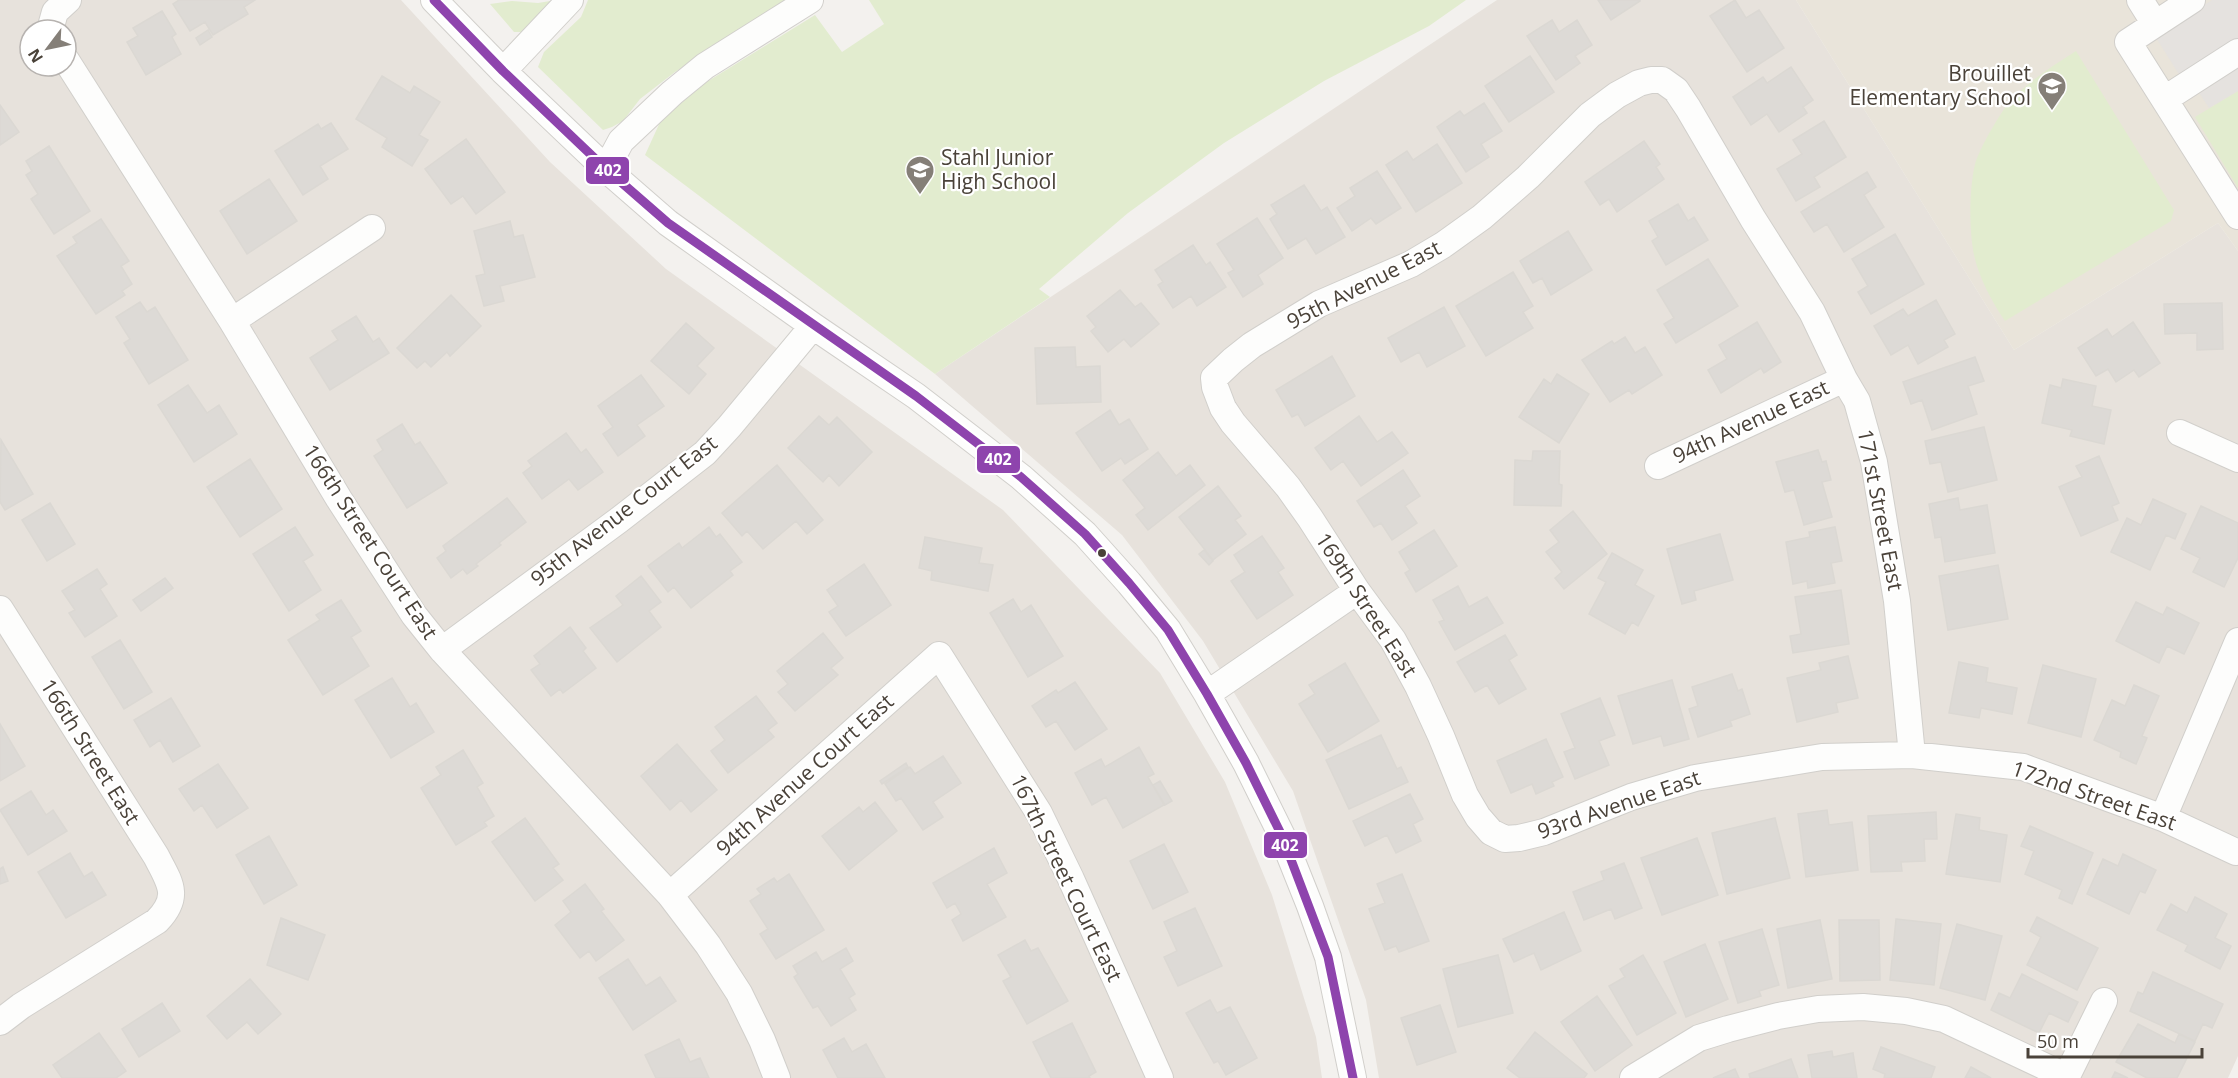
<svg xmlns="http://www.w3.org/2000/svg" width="2238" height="1078" font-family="'Open Sans',sans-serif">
<rect width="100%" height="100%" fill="#f3f1ee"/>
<path fill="#e7e2dc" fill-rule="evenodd" d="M0,0H401L550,162L666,269L1003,510L1160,673L1225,782L1272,895L1316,1037L1322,1078H0ZM30,30H66V66H30Z
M1497,0H1796L2014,350L2218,223L2238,251V1056L2228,1078H1379L1366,1000L1293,791L1203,641L1122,535L935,374Z"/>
<path fill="#e9e4da" d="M1796,0H2238V251L2218,223L2014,350Z"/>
<path fill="#e2eccf" d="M556,0L553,6L521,32H514L490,4L512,1L538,3Z
M588,0H789L675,72L640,99L623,121L612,127L603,130L538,67L544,52L581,17Z
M869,0H1466L1429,26L1324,81L1224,143L1128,213L1039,289L1050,297L935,374L645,155L661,120L705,83L815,15L842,52L884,24Z
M2076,51L2174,210L2171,221L2005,321C1992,302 1979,278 1974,255C1969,230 1969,190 1975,164C1980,148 1997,118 2008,104C2026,82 2053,66 2076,51Z
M2238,91V188L2195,117Z"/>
<path fill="#e5e2df" d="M2212,0H2238V91L2209,108L2198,91L2178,73L2155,36Z"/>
<path fill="#dddad6" stroke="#dbd8d3" stroke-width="1.5" d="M179,0H255L244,7L248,14L213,35L205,22L190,31L173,4Z
M1598,0H1640V1L1611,20Z
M1735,0L1746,18L1759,10L1784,48L1747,72L1710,16Z
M162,11L176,34L172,37L181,54L146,75L127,42L138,36L133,28Z
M1552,20L1559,32L1577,20L1592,45L1575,56L1580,63L1556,80L1527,36Z
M208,30L212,37L200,45L196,38Z
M1530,56L1554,92L1509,122L1485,86Z
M1791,67L1813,100L1803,107L1807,113L1779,132L1767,114L1751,125L1733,97L1763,77L1767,83Z
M382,76L410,93L414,86L440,102L419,135L428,140L412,166L382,147L387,138L356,119Z
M1484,103L1502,131L1481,144L1489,157L1466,172L1437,127L1460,111L1464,116Z
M0,105L19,132L0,145Z
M1824,121L1846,157L1814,177L1820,187L1796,201L1777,169L1802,154L1793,140Z
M331,123L348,149L320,166L328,179L303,195L275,151L318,124L321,129Z
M466,139L505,192L476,214L463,196L451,204L425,169Z
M1644,141L1660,164L1656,167L1664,179L1617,212L1609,199L1600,205L1585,182Z
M1437,144L1462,183L1416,212L1386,165L1407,151L1413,160Z
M49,146L90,211L54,234L31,199L38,194L26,175L32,171L26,161Z
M1377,171L1401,208L1376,224L1371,218L1352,231L1337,208L1355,196L1350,188Z
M1867,172L1876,187L1864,195L1884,227L1844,252L1827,224L1814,232L1801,212Z
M269,179L297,221L247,254L220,211Z
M1304,185L1321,211L1327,207L1345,237L1316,254L1306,238L1288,249L1270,219L1277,214L1271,205Z
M1678,204L1688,221L1694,217L1708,240L1666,265L1652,241L1658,237L1649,221Z
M1257,218L1283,258L1258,275L1263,284L1243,297L1228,273L1234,270L1217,244Z
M101,219L129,261L121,266L132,284L122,291L125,295L96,314L57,256L77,243L73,237Z
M510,221L514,237L523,235L535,277L500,286L504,301L484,306L476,276L485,274L474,231Z
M1568,231L1592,270L1551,295L1542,278L1533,283L1520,261Z
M1895,234L1924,284L1871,314L1858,292L1868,286L1852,259Z
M1193,245L1206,265L1210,262L1226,287L1197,306L1191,296L1173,308L1158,285L1163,282L1155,270Z
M1708,259L1738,306L1676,343L1664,324L1674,318L1657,290Z
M1513,272L1533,306L1523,312L1533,328L1486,356L1456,306Z
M1120,290L1135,307L1141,303L1159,324L1131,347L1124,339L1108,352L1091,331L1096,327L1087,316Z
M451,295L481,326L450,356L447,352L431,367L425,361L417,368L397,348Z
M1936,300L1955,334L1944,340L1948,347L1918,364L1908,345L1891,355L1874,326L1903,309L1908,316Z
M140,302L147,312L155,307L188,360L149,384L124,343L130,339L116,317Z
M2222,303L2223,349L2197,350V333L2165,334L2164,304Z
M1444,307L1465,346L1427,367L1419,352L1401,362L1388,338Z
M356,316L373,342L379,338L389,353L330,390L310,358L338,340L332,331Z
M1757,322L1781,362L1764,373L1761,368L1721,393L1708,370L1727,359L1719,345Z
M2133,322L2160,363L2139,377L2134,370L2116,382L2108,369L2096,376L2078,348L2107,329L2112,337Z
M686,323L714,348L697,366L706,374L689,394L651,361Z
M1625,337L1635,353L1645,347L1662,375L1632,394L1629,390L1610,402L1582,360L1612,341L1614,344Z
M1075,347L1076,367L1100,366L1101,402L1037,404L1035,348Z
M1332,356L1355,396L1305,426L1298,414L1292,417L1276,390Z
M1975,357L1984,381L1968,386L1977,414L1932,430L1922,400L1911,404L1903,382Z
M1557,374L1589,394L1559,443L1519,417L1544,379L1551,384Z
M641,375L664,406L637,425L645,436L618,456L603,434L613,427L598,406Z
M2063,379L2096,386L2092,406L2111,410L2104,444L2070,436L2072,430L2042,423L2050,385L2061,388Z
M188,385L207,413L219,405L237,434L194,462L158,405Z
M1110,410L1119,425L1129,419L1148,449L1125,464L1121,458L1102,471L1076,433Z
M819,416L829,425L837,417L872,452L839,486L829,475L823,482L788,448Z
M1359,416L1377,442L1392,432L1408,453L1361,486L1343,461L1331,470L1315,448Z
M402,424L415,445L420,442L447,483L407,508L374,456L383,450L377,440Z
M1984,427L1997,480L1948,492L1941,462L1930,464L1925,441Z
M566,433L581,453L586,449L603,472L578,490L569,479L542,499L523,473L532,466L528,461Z
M1,440L33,494L5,510L0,502Z
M1818,450L1822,462L1826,461L1831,480L1822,482L1832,517L1804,525L1794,490L1785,492L1776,462Z
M1533,451H1560L1559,484L1562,485L1561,506L1514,505L1515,460L1532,461Z
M1158,452L1176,476L1190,465L1205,485L1148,530L1136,515L1145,508L1123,480Z
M2099,456L2119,503L2112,506L2118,520L2081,536L2059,487L2082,477L2076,466Z
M250,459L282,509L240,537L207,487Z
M777,465L823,520L807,534L796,521L763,549L747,531L742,536L722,513Z
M1403,470L1420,496L1405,506L1417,523L1392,540L1381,523L1374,527L1357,501Z
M1218,486L1241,516L1235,520L1246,534L1213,560L1179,517Z
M507,498L526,522L499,543L501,545L476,564L478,566L467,574L463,569L451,578L437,558L446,551L443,546Z
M1958,498L1960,510L1987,505L1995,553L1945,562L1941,537L1935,538L1929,504Z
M2153,499L2186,514L2175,539L2166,535L2150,570L2111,552L2127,518L2141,525Z
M50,503L75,544L47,561L22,520Z
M2201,506L2238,523V558L2224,587L2193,572L2200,558L2181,549Z
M1573,511L1607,554L1564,589L1555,578L1562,572L1546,552L1559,542L1550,530Z
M295,527L313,555L303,561L321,590L289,611L253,554Z
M709,527L716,537L720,534L742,562L730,571L733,575L691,608L674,587L668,592L648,566L679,543L682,548Z
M1835,527L1842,561L1831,563L1835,583L1808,588L1807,581L1793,584L1786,542L1810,537L1809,532Z
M1434,530L1457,566L1416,592L1405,573L1410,570L1399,552Z
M1720,534L1733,580L1694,591L1696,600L1682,604L1667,549Z
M1262,536L1284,568L1278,572L1293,595L1257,619L1231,581L1245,572L1234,555Z
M925,537L982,548L979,563L993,565L988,591L931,580L932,571L919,568Z
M1204,550L1213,561L1209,565L1199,554Z
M1612,553L1643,570L1635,585L1654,596L1638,626L1632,622L1625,634L1589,614L1606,582L1598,578Z
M864,564L891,605L846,636L829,612L838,606L827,590Z
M1998,565L2008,619L1948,630L1939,576Z
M97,569L107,584L100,589L117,616L85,637L69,613L75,610L62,591Z
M641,576L661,602L649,611L661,627L617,662L590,628L623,605L616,596Z
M165,578L173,588L141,611L133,600Z
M1458,586L1469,607L1487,597L1503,623L1455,650L1439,622L1444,620L1433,600Z
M1841,590L1849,644L1793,653L1790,636L1801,634L1795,597Z
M1013,599L1021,612L1031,605L1063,656L1028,677L990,613Z
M341,600L361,631L351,637L369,666L323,695L288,640L320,620L316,615Z
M2136,602L2163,615L2167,607L2199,623L2184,654L2167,646L2159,663L2116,641Z
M570,627L586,648L583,651L596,668L563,693L560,689L551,696L531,670L540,664L534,656Z
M823,633L843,658L831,668L838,675L795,711L778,692L788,684L777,671Z
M1505,635L1517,655L1509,660L1526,689L1499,704L1487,685L1475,692L1457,662Z
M120,640L152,692L124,709L92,657Z
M1848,656L1858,698L1836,703L1838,712L1797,722L1787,678L1821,670L1819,663Z
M1959,662L1988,668L1986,682L2017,688L2012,714L1981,708L1979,718L1949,713Z
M1345,663L1379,721L1328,752L1299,704L1315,694L1309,685Z
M2043,665L2096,679L2081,737L2028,723Z
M1732,674L1738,691L1742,689L1750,714L1730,721L1732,726L1698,737L1689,709L1698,706L1692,687Z
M392,678L410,707L416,703L434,732L391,758L355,700Z
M1672,680L1689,739L1664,746L1661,736L1633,744L1618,696Z
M1075,682L1107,729L1075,750L1056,721L1046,727L1032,706L1056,690L1058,693Z
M2134,685L2159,696L2142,736L2147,738L2136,764L2120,757L2121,752L2094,740L2112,700L2125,706Z
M756,696L777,723L768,730L774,737L728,773L711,751L725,740L715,727Z
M171,698L200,746L173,762L160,740L150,747L134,720Z
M1600,698L1615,735L1599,741L1609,765L1575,779L1564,752L1575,748L1561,714Z
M0,724L25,766L0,781Z
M1381,735L1397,769L1401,767L1408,782L1349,809L1326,760Z
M1546,739L1563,777L1552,782L1554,786L1536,794L1532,784L1511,793L1497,761Z
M677,744L717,790L691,812L681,800L670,810L641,776Z
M1139,747L1154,774L1148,777L1164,805L1123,828L1106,797L1092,805L1075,773L1101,759L1105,767Z
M463,750L483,783L477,787L494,816L484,822L487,826L456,845L421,788L441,775L436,767Z
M943,756L961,783L933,802L943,817L923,830L901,798L896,801L885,784L910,767L915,774Z
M906,763L908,767L882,784L880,781Z
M218,764L248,808L217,828L202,805L194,811L179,789Z
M1160,781L1172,801L1165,805L1153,785Z
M31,791L46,815L53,810L67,831L28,855L0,810Z
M1410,794L1423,819L1413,824L1421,841L1396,853L1387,835L1365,846L1353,821Z
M875,802L897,831L849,870L822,836L859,807L863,812Z
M1827,810L1829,825L1852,822L1858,870L1806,877L1798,814Z
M1936,812L1937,839H1924L1925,861L1901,862L1902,871L1871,872L1868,816Z
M1956,814L1980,818L1979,830L2007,835L2000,882L1946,874Z
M525,818L559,864L553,868L563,880L535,901L492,842Z
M1775,818L1790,878L1727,894L1712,833Z
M2030,826L2093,853L2072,904L2059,898L2062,890L2025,874L2034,851L2021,846Z
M269,836L297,885L264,904L236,855Z
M1697,838L1718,895L1662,915L1641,858Z
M1164,844L1188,892L1153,909L1130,861Z
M994,848L1007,873L987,884L1006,917L963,941L952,920L961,914L955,903L947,908L933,883Z
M70,853L84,877L92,872L106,895L66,918L38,872Z
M2123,854L2156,870L2145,893L2140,891L2129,914L2087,894L2103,859L2118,866Z
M1624,863L1642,908L1615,919L1611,909L1584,920L1573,892L1604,880L1601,872Z
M3,867L8,881L0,884V869Z
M789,874L824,930L776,959L760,934L768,929L750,901L761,894L757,889L774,878L777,882Z
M1402,874L1429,941L1399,952L1396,946L1385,950L1369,909L1385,903L1377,884Z
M585,884L604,909L601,911L624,940L596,961L589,951L580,958L555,925L571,912L563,901Z
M2195,897L2227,914L2215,938L2231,946L2220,969L2185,951L2188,945L2157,930L2171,904L2187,913Z
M1195,908L1222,966L1178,986L1164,957L1177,951L1164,922Z
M1564,912L1581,951L1541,970L1534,953L1514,962L1503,939Z
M2037,917L2098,948L2077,990L2027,965L2041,937L2030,931Z
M281,918L325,935L308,980L267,965Z
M1896,919L1941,924L1934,985L1890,980Z
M1820,920L1832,979L1788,988L1777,929Z
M1839,920H1879L1880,980L1840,981Z
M1957,924L2002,936L1985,1000L1940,988Z
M1762,929L1779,985L1759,991L1761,996L1738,1003L1719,942Z
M1025,940L1031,951L1038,948L1068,1001L1027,1024L1003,981L1011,977L998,955Z
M1705,944L1728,999L1686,1017L1664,962Z
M846,948L853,961L840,969L855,994L849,998L856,1010L831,1026L818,1006L813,1008L794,977L798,974L793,966L816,952L822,962Z
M1498,955L1513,1013L1458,1027L1443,969Z
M1643,955L1676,1013L1637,1035L1609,986L1625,977L1620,969Z
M628,959L646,986L660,977L676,1001L633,1030L599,978Z
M2153,972L2223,1004L2212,1028L2203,1024L2195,1041L2130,1011L2138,992L2143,994Z
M2022,974L2078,1002L2068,1022L2049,1013L2039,1033L1991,1010L1999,993L2010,998Z
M250,979L281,1014L258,1034L247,1022L227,1039L207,1016Z
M1597,996L1632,1045L1595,1071L1561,1022Z
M1210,1000L1217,1013L1230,1007L1257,1058L1226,1075L1218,1061L1214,1063L1186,1013Z
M162,1003L180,1031L139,1057L122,1029Z
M1440,1005L1456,1052L1417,1065L1401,1018Z
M1072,1023L1096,1072L1089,1076L1090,1078H1051L1033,1042Z
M2138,1024L2175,1043L2179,1034L2195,1042L2177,1078H2147L2116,1062Z
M1535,1032L1587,1074L1584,1078H1520L1507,1068Z
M99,1033L126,1071L116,1078H62L53,1065Z
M844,1038L852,1052L866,1044L885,1078H838L823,1050Z
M679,1039L690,1062L700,1058L709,1078H656L645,1055Z
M1881,1047L1935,1067L1931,1078H1884L1885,1074L1873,1069Z
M1832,1051L1833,1057L1853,1053L1857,1078H1812L1808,1055Z
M1791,1059L1798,1078H1750L1749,1074Z
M1971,1067L1991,1078H1965Z
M1735,1069L1739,1078H1713Z
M2115,1072L2128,1078H2112Z"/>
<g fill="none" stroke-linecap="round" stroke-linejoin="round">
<g stroke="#d1cfcb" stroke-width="28">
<path id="minor" d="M434,0L503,71L606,169L668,223L813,326L916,396L1021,477L1085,534L1129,583L1168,630L1207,694L1246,763L1282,836L1310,906L1328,957L1353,1078
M2140,0L2155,24
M2192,0L2128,42L2238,216
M50,30L55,12L68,0
M66,60L232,321L339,499L414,615L442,650L670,895L708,945L739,993L762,1040L777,1078
M503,71L570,0
M2165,99L2238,52
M606,169L621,141L672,93L705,66L810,0
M232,321L372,228
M2180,433L2238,459
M1658,466L1844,379
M0,609L156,856C170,883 181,896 157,921L21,1006L0,1022
M442,650L619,520L705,453L729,427L813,326
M1207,694L1357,591
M1912,755L1897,601L1874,462L1857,401L1844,379L1812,312L1753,219L1688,108L1676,90L1662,80H1651L1639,83L1617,95L1590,115L1528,177L1482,217L1443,245L1411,264L1319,304L1252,345L1233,360L1214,378L1215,387L1223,408L1233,423L1288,487L1310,518L1357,591L1393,640L1418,686L1441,736L1465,795L1478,817L1491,832L1505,839L1519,838L1544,832L1631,797L1695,778L1822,757L1912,755L2023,767L2163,818L2236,852
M2163,818L2238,641
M670,895L939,655L1039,813L1071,879L1160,1078
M1633,1078L1699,1038L1728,1029L1778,1016L1818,1009L1863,1007L1906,1011L1944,1019L2067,1077
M2066,1078L2104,1001"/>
</g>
<use href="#minor" stroke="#fdfdfc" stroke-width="26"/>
<g stroke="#fff" stroke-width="14">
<path id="bus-1" d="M434,0L503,71L606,169L668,223L916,396L1021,477L1085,534L1129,583L1168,630L1207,694L1246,763L1282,836L1328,957L1353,1078"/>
</g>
<use href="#bus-1" stroke="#8e44ad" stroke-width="9"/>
</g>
<defs>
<g id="school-pin" transform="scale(1.5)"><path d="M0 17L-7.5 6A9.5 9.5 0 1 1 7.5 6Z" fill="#857f78" stroke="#fff"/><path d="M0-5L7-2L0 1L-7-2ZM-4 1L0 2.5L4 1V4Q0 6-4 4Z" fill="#fff"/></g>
</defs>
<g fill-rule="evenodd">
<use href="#school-pin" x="2052" y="86"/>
<use href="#school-pin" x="920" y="170"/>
</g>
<circle fill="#4a4239" stroke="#fff" stroke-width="2" cx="1102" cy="553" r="5"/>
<g text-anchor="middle" stroke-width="4.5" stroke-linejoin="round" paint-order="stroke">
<g font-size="21" fill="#4a4239" stroke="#fff" text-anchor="end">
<text x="2031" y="81">Brouillet<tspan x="2031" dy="24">Elementary School</tspan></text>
<text x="941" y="165" text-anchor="start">Stahl Junior<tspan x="941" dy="24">High School</tspan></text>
</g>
<g font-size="21" fill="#4a4239" stroke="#fff">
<text transform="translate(1364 285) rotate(-27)" y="7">95th Avenue East</text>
<text transform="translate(1751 422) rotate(-25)" y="7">94th Avenue East</text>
<text transform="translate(1880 510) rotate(79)" y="7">171st Street East</text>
<text transform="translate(624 511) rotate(-38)" y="7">95th Avenue Court East</text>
<text transform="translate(370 542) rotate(57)" y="7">166th Street Court East</text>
<text transform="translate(1366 605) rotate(57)" y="7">169th Street East</text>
<text transform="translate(90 752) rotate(58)" y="7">166th Street East</text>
<text transform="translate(805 775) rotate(-42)" y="7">94th Avenue Court East</text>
<text transform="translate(2094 796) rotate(19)" y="7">172nd Street East</text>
<text transform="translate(1619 805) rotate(-19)" y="7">93rd Avenue East</text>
<text transform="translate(1066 878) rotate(64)" y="7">167th Street Court East</text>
</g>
</g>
<g stroke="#fff" stroke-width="2">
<rect x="585" y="156" width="45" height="29" rx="6" fill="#8e44ad"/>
<rect x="976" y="445" width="45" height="29" rx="6" fill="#8e44ad"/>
<rect x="1263" y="831" width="45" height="28" rx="6" fill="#8e44ad"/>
</g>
<g font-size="16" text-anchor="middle" font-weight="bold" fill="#fff">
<text x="608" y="176">402</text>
<text x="998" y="465">402</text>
<text x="1285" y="851">402</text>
</g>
<g transform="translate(48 48) rotate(238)"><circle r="28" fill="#ffffff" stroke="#b7b3b0" stroke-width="1.5"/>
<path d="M0-4.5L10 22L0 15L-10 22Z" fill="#857f78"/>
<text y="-9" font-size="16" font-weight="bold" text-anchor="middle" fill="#4a4239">N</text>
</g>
<path d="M2028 1048v9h174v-9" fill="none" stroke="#4a4239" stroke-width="3"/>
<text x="2037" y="1048" font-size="18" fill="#4a4239" stroke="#ffffff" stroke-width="4.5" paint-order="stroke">50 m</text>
</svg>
